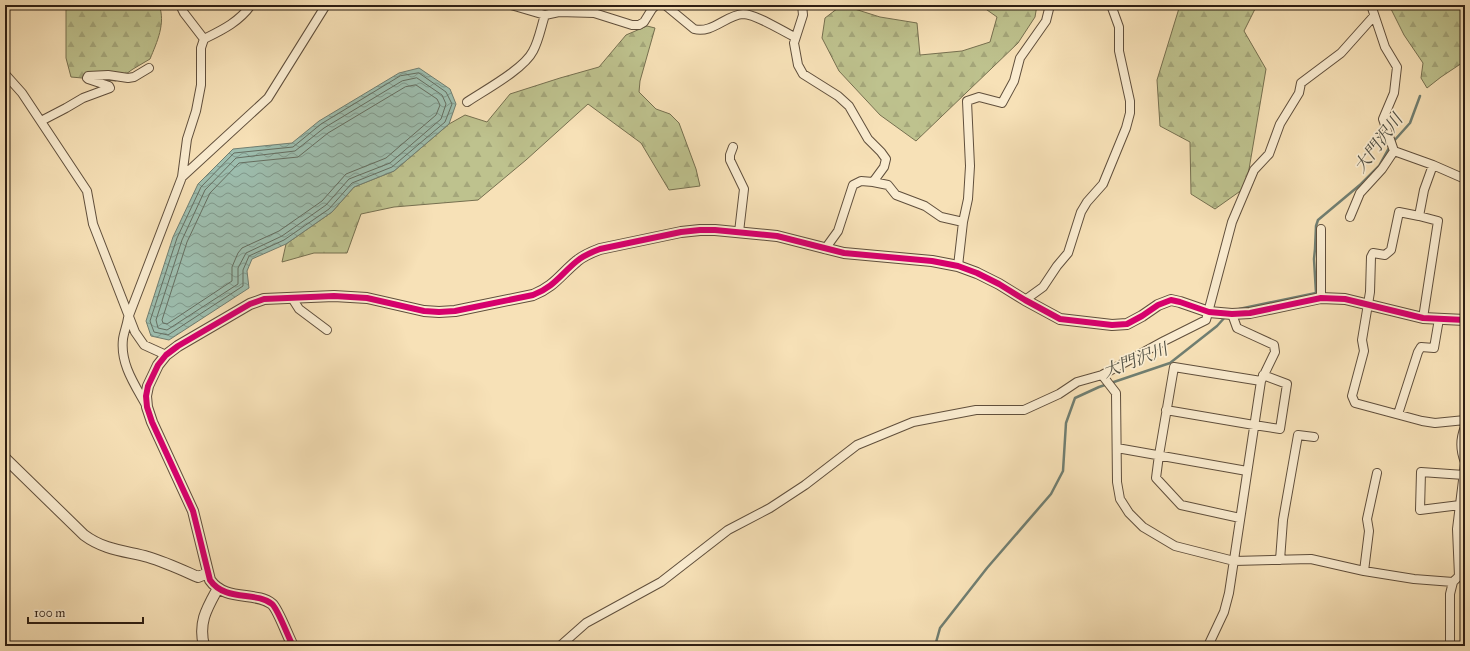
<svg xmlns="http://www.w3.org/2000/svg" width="1470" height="651" font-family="'IM FELL Great Primer','Noto Serif JP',serif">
<defs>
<pattern id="forest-firs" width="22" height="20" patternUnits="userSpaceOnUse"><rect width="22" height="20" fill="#bec28e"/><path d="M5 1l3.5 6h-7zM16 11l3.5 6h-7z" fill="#a4a67a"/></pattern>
<pattern id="water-waves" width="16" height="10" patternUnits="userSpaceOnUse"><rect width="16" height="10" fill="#9dbeaf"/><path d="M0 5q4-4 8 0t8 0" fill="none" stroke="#809a8d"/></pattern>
</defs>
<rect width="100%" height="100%" fill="#f7e1b7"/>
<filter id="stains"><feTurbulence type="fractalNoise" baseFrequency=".005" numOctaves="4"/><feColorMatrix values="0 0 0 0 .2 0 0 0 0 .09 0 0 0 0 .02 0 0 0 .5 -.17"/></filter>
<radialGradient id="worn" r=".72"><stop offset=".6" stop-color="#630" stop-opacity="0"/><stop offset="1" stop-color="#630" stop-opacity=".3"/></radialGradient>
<path fill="url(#forest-firs)" stroke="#767050" d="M66,5H159C166,23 157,42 150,59L133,69L116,81L71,77L66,58Z
M842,5L880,17L917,23L920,55L962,51L990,42L997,17L980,5H1037L1035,17L1018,43L916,141L880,115L839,71L822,38L825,18Z
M1180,5H1257L1244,31L1266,69L1246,187L1215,209L1191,194L1190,142L1160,126L1157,80Z
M1389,5H1465V61L1441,77L1427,88L1421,78L1423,63L1404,35Z
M647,26L655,28L640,81L639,92L656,109L670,114L679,123L696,169L700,186L669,190L641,143L588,104L526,160L478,200L394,207L361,214L347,253H314L282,262L286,244L332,212L354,187L394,171L449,124L465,115L487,122L510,94L560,78L599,67L626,35Z"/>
<path fill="url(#water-waves)" stroke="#707e71" d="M419,68L450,89L456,104L449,124L394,171L354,187L332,212L286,244L252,259L247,271L249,288L169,340L151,336L146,321L173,237L198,184L233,149L292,143L319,121L399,73Z"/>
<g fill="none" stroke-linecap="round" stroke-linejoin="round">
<path stroke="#656e61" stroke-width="1" d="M419,73L446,92L452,104L445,122L392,167L352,183L329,209L284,240L249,256L243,270V286L168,335L154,332L150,321L177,238L201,187L234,153L293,147L321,124L400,76Z
M417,78L442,95L446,104L441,119L390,163L349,179L326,205L282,236L246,253L238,268V284L167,330L158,328L156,320L182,240L205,190L236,158L295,151L324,128L402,81Z
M416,85L437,99L440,105L436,115L386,158L346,174L322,201L279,231L242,248L238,253L232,267V281L167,324L163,323L162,320L187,242L210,193L239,163L298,157L328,133L405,87Z"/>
<path stroke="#707e71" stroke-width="2.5" d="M1393,142L1410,123L1420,96
M1239,309L1316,293L1314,259L1315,249L1316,226L1318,220L1361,184L1379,166L1390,146
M935,646L940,628L987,568L1051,494L1063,471L1066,423L1075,398L1099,387L1170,363L1217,326L1226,316"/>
<g stroke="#604f3c" stroke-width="10">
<path id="minor" d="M180,5L184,13L204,39
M511,5L545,15L559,12L594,13L632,25H639L644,22L652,9L656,5
M665,5L694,29C712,34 726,15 743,14C756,14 782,31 795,37
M802,5L803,15L794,43L798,65L803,74L838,96L849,106L868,139L881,152L886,159L884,167L873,182L861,181L853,185L838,231L825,249
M1371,5L1385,47L1397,67L1394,93L1383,119L1394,151
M5,74L22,93L87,191L93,224L135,332L144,345L166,355
M467,102C485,90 524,69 533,51C539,40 541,27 545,15
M41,121L66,108L83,98L110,88L109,86L88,79L87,78L88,76L108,75L128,78L134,77L149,68
M733,147L730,155V160L744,189L739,232
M1394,151L1433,165L1465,179
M182,177L268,98L326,5
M873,182L888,185L896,195L925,206L941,217L963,222
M1419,216L1399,212L1391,250L1385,255L1373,253L1371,257L1370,292L1362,340L1364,351L1352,396L1355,403L1422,421L1435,423L1465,420
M1350,217L1360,193L1382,169L1394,151
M958,266L963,222L968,199L970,166L967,101L979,97L1002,103L1014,81L1020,58L1046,21L1050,5
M292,298L299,309L327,330
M1321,298V229
M1025,300L1043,287L1057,266L1068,253L1081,212L1087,202L1103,184L1126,128L1130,113V101L1119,51V27L1111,5
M1423,318L1438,221L1419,216L1424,190L1433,165
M1102,375L1116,393L1117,482L1120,499L1129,513L1143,527L1175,546L1234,561L1311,559L1364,571L1414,579L1453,582L1459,576L1457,529L1465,464
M146,405C135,385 120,364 123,339C124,332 127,325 128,318L182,177L187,139L196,111L201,85V48L204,39C222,30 239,22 251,5
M1166,410L1254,425L1280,429L1287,384L1263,375
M1398,414L1418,352L1421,347L1434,348L1439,319
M1465,427C1460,439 1460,450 1465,462
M1117,448L1247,471
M1460,505L1420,510L1421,472L1464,475
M1240,518L1181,505L1156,478L1159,455L1174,367L1261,381
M1280,560L1283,520L1298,435L1314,437
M1364,571L1369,531L1367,519L1377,473
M560,646L586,623L661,582L728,530L770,508L805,485L857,445L913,422L976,410H1024L1059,394L1077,382L1102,375L1164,341L1206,320L1232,222L1254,170L1269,154L1280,124L1299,93L1301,83L1341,53L1374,16
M1208,646L1224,612L1229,593L1261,381L1275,352L1274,345L1237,328L1232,314
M1450,646V594L1453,582"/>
</g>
<g stroke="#604f3c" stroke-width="12">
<path id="tertiary" d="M5,458L84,535C104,550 125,551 148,557C165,562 182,570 198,577L208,573
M204,646C198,622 207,608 218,588
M293,646C288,637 278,609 272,604C256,591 225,602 210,580L193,511L152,422L147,407L146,396L148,386L158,365L166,355L178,346L250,304L264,299L334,296L367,298L424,311L439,312L455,311L533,295C554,287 561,274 577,261C584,255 592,252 600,249L681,232L700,230H715L777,236L844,253L932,261L958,266L977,273L999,284L1025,300L1060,319L1112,325L1127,324L1142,316L1158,305L1171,300L1180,302L1209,312L1232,314L1250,313L1321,298L1345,299L1423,318L1465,320"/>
</g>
<use href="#minor" stroke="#faecd0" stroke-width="8"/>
<use href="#tertiary" stroke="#faecd0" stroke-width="10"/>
<g stroke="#faecd0" stroke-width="8">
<path id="cycleway" d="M293,646C288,637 278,609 272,604C256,591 225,602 210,580L193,511L152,422L147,407L146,396L148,386L158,365L166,355L178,346L250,304L264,299L334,296L367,298L424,311L439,312L455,311L533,295C554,287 561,274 577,261C584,255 592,252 600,249L681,232L700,230H715L777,236L844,253L932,261L958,266L977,273L999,284L1025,300L1060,319L1112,325L1127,324L1142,316L1158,305L1171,300L1180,302L1209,312L1232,314L1250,313L1321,298L1345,299L1423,318L1465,320"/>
</g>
<use href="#cycleway" stroke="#d6006c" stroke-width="6"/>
</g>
<g text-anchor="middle" stroke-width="3.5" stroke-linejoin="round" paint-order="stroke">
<g font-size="17" font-style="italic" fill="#4f4e42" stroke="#faecd0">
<text transform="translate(1378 143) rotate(-53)" y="6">大門沢川</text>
<text transform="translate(1135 360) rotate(-21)" y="6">大門沢川</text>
</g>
</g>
<rect width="1470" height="651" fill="none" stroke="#f7e1b7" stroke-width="20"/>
<rect x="6" y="6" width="1458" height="639" fill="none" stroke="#2d1e13" stroke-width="2"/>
<rect x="10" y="10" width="1450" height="631" fill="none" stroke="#2d1e13"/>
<path d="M28 617v6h115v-6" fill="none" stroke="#2d1e13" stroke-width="2"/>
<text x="34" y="617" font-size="12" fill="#2d1e13" stroke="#faecd0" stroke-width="3" paint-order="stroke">100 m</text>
<rect width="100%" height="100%" filter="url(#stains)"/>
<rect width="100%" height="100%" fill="url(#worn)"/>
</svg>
